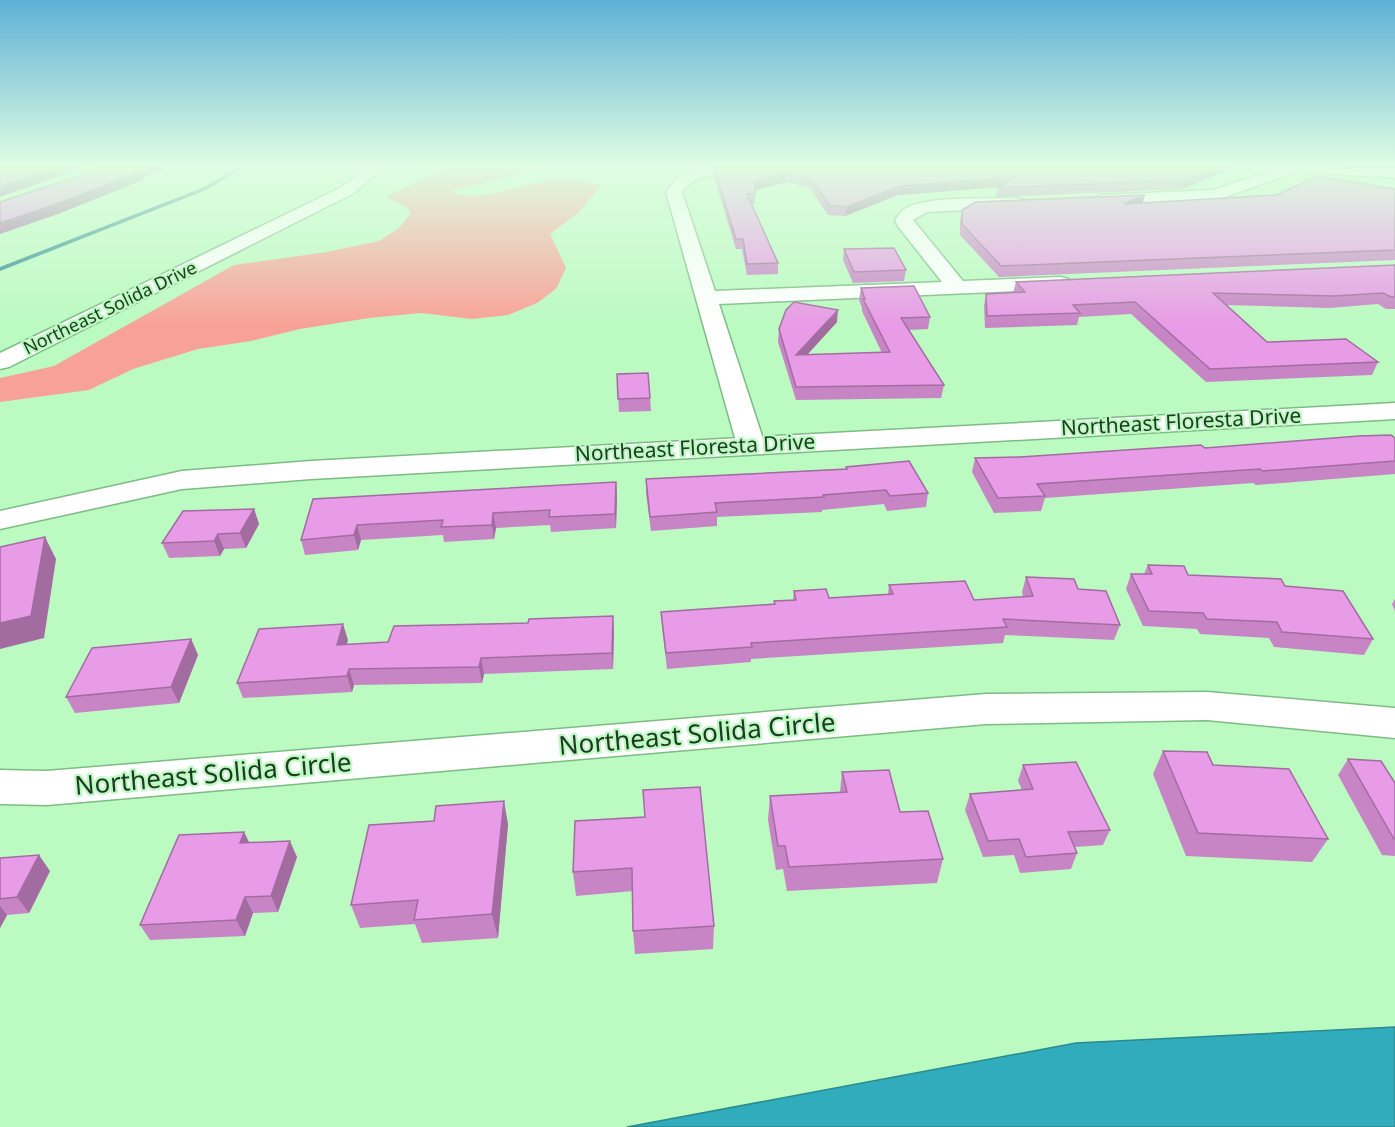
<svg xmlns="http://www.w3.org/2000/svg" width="1395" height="1127" font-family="'Noto Sans',sans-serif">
<rect width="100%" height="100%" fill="#bbfac1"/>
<path fill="#f8a297" d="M448,167H544L533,172L450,191C474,206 527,182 555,179C570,178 587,182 602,185L579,212L550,234L566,268L556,289L537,303L508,315L472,319L421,313L369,318L300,329L251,341L198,349L133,369L89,390L0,402V378L54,366L234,265L327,252L379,241L399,228L411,213L406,207L386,197Z"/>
<path fill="#30acbc" stroke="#2b8a8e" stroke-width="1.5" d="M1395,1027V1127H627L1076,1043Z"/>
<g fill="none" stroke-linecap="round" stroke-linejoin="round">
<path fill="#2b8a8e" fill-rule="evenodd" d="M240,167H245L206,190L0,271V267L202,188Z"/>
<g stroke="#7ebb85" stroke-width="3">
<path id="minor" d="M367,167H384L354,193L9,367L0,369V353L342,187Z
M710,167H744L741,170C723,175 693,173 682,192L715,291L942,282L897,225L895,220C899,215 902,210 908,207C932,196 988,199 1016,198L1022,199L1025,203L1022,207L927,212L913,220L963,281L1061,277L1068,279L1071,283L1068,287L1061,289L719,304L765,445L761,451L751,453L741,451L737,445L666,192L678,177Z
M1282,167L1395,168V178L1297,172L1216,200L1100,205L1092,200L1100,195L1214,190Z
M1207,692L1395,708V738L1207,720L986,724L47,805L0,804V770L47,771L986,694Z"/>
</g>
<g stroke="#7ebb85" stroke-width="3">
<path id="tertiary" d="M1395,403V419L311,479L182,489L0,529V511L182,471L311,461Z"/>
</g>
<use href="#minor" fill="#fff" fill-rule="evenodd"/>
<use href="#tertiary" fill="#fff" fill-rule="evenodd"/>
</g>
<path fill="#c885c6" d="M411,167H445L443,169H411Z
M721,167H1237L1182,189L996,197L998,188L999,187L898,195L845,216L828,215L810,188L786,182L755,190V204H751L778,263V274L747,275L742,249H736L714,177V168Z
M1395,189V260L999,277L960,235V221L962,210L1143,203Z
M844,249L906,270L904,281L853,283L843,260Z
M1395,265V309H1386L1378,304L1329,308L1227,305L1267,342L1378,362L1372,375L1206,382L1131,314L1079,317L1077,325L985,328L984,306L986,294L1013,293L1016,282Z
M861,288L930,317L928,329L909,330L944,385L941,398L796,400L778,342L779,329L837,322L807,355L882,353L862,311V308L859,300Z
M617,374L650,398L651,411L619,412Z
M1395,438V474L1256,485L1253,483L1045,498L1041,511L994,513L972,472L975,458L1020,457Z
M846,467L928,493L926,507L887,511L884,504L822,510V512L717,517V526L651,531L646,493V479L845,469Z
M616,482L617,496L616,528L551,532L550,525L496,528L494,539L444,542L443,535L361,540L358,550L305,555L301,540L313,499Z
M254,509L259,524L246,548L224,549L220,556L169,558L162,543Z
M1148,565L1188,575L1285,586L1373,639L1364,655L1274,647L1269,638L1200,634L1197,629L1143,626L1126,589L1131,574H1144Z
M1026,577L1078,589L1120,625L1114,640L1005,635L1003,643L751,659V662L667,669L662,627L661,612L774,604V601L793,600L794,591L829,598L888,594L889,585L974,600L1023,597L1022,592Z
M1395,599V611L1392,604Z
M614,631L613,669L484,674L482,683L354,685L352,692L243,698L237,683L348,640L346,645Z
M191,639L198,655L179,703L75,713L66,697Z
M1163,751L1213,765L1328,839L1312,862L1186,856L1153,774Z
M1348,759L1395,783V856L1382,855L1338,775Z
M1023,765L1110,830L1103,845L1075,847L1077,853L1071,869L1020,873L1014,855L983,857L965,810L970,794L1022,790L1018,781Z
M842,772L900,812L943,859L937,883L787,891L783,869L776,870L768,820L770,796L840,792Z
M575,821L714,926L713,949L635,954L633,931V891L576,896L573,872Z
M508,824L498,938L422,943L415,924L360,928L351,905Z
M244,832L249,843L297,857L278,912L253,913L245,936L150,940L140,925Z
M0,858L50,871L29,913L7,915L0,928Z"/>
<path fill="#a26ca1" d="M58,167H85L0,197V187Z
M145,167H167L166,168L144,177L145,179L58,214L0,234V223Z
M1217,167H1237L1182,189L1185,180Z
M786,173V182L754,191V181Z
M1016,177L1014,186L898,195L845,216L846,207L900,186Z
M1145,195L1142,205L1124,204Z
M838,310L837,322L795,368L796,355Z
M616,482L617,496L616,528L615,514Z
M254,509L259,524L246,548L240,533Z
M493,513L496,528L494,539L492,525Z
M357,525L361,540L358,550L354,535Z
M218,534L224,549L220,556L214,541Z
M45,537L56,559L44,638L0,649V623Z
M613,616L614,631L613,669L612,653Z
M343,624L348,640L342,661L337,645Z
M191,639L198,655L179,703L171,687Z
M481,658L484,674L482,683L479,667Z
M349,669L354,685L352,692L347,676Z
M504,801L508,824L498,938L492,914Z
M244,832L252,848L240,843Z
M290,841L297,857L278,912L271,896Z
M39,855L50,871L29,913L17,897Z
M245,897L253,913L245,936L236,920Z
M0,906L7,915L0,928Z"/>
<path fill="#e89be6" stroke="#a26ca1" stroke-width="1.5" d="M0,167H58L0,187Z
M99,167H145L136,170L142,171L54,205L0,223V202L94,171Z
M721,167H1217L1185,180L998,188L1016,177L900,186L846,207L829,205L811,179L786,173L754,181L755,194H747L778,263L747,264L743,239H736L714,168Z
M1317,176L1395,189V250L1001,266L962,224V210L976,202L1145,195L1124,204L1277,195Z
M894,248L906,270L854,272L844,249Z
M1395,265V297H1391L1383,293L1334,296L1213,293L1267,342L1346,339L1378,362L1210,369L1135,302L1073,305L1080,313L987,316L986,294L1025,292L1016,282Z
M914,286L930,317L901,318L944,385L796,387L779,329L786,310L794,302L838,310L796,355L890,352L863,299H865L861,288Z
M648,373L650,398L618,399L617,374Z
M1391,435L1395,438V461L1262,471L1260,469L1037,484L1045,496L998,498L975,458L1020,457L1201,445L1205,448L1359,436Z
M909,461L928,493L890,496L886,490L823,495L824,497L715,503L717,512L650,517L646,479L847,469L846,467Z
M616,482L615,514L549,517L550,510L493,513L492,525L441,527L443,520L357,525L354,535L301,540L313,499Z
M254,509L240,533L218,534L214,541L162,543L183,511Z
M45,537L31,616L0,623V547Z
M1148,565L1184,566L1188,575L1281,579L1285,586L1343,591L1373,639L1282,632L1277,622L1207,619L1203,613L1149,611L1131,574H1152Z
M1026,577L1074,579L1078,589L1106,591L1120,625L1003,619L1007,627L751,643L752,647L666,653L661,612L775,604L774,601L796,600L794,591L826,589L829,598L893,594L889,585L965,581L974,600L1033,596Z
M613,616L612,653L481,658L479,667L349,669L347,676L237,683L259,629L343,624L337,645L388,642L394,626L528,623L529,619Z
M191,639L171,687L66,697L92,648Z
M1163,751L1207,752L1213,765L1289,769L1328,839L1198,833Z
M1348,759L1381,761L1395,783V839H1394Z
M1076,762L1110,830L1068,832L1077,853L1026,857L1019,839L988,841L970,794L1033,789L1023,765Z
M889,770L900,812L928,811L943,859L789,867L785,846H778L770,796L847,792L842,772Z
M700,787L714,926L633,931L632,868L573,872L575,821L645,817L643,790Z
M504,801L492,914L414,920L418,900L351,905L369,825L434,821L436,806Z
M244,832L240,843L290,841L271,896L245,897L236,920L140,925L179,835Z
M39,855L17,897L0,899V858Z"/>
<linearGradient id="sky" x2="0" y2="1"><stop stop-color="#5eb1d6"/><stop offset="0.51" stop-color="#e0fde3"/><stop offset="1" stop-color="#e0fde3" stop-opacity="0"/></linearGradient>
<rect width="1395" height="325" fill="url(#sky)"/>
<g text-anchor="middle" stroke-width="4.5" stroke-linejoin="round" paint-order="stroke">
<g font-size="18" fill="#1f3923" stroke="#bbfac1">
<text transform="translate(110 308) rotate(-26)" y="6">Northeast Solida Drive</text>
</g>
<g font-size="21" fill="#1f3923" stroke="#bbfac1">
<text transform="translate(1181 422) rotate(-3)" y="7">Northeast Floresta Drive</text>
<text transform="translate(695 448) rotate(-3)" y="7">Northeast Floresta Drive</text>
</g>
<g font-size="26" fill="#1f3923" stroke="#bbfac1">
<text transform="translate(697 734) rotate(-5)" y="9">Northeast Solida Circle</text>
<text transform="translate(213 774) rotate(-5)" y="9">Northeast Solida Circle</text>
</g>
</g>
</svg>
